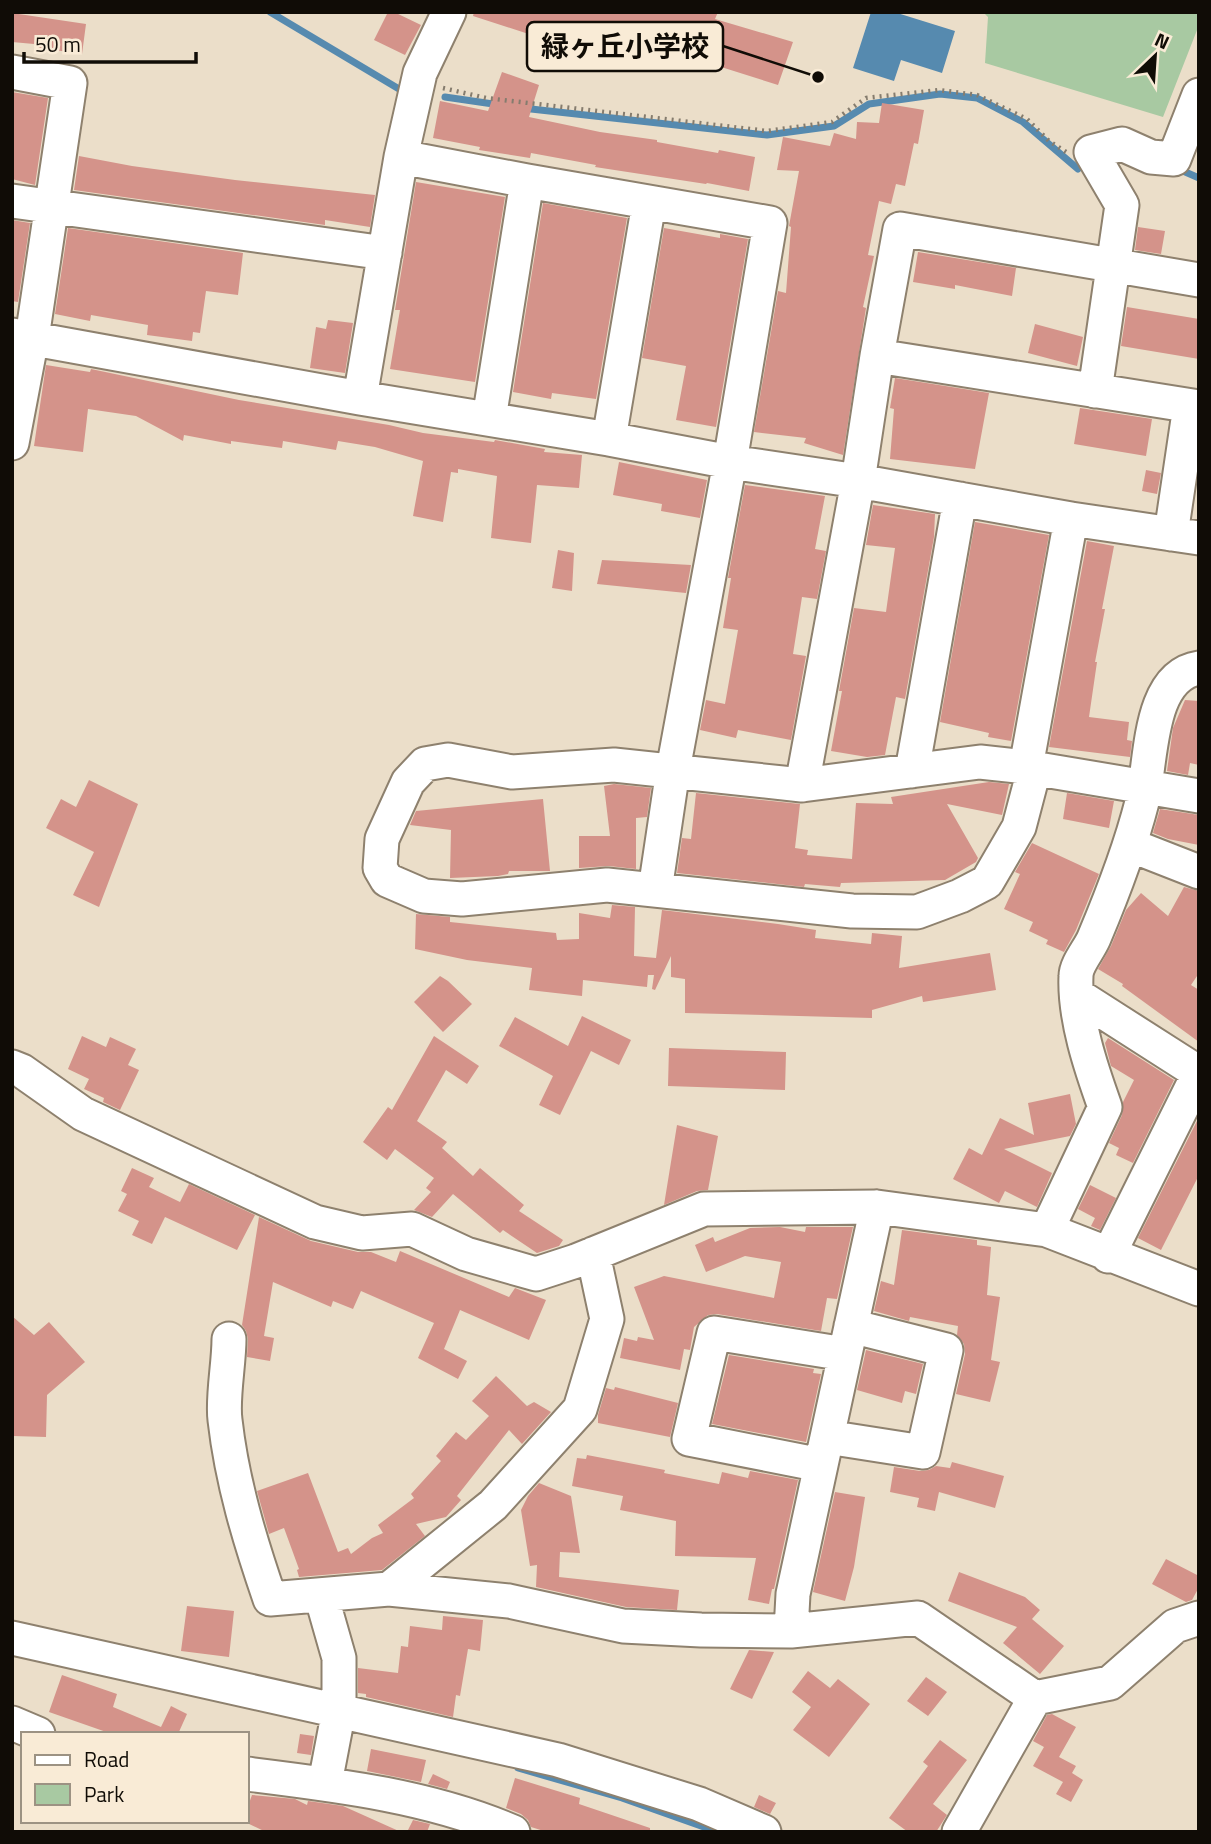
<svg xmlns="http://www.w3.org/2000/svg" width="1211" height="1844" font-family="'Titillium Web','Noto Sans JP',sans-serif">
<rect width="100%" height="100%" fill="#ebdec9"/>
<path fill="#a8c9a2" d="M983,12H1199V25L1163,117L985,63L988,17Z"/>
<path fill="#568aaf" d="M871,12H894L955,31L942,73L901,60L894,81L853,68Z"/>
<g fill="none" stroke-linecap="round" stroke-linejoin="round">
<path stroke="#568aaf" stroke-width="7" d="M270,12L399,89
M445,97L500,105
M522,108L767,135L834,126L869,104L940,94L977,98L1023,122L1078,169
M1176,170L1183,171L1199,178
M518,1768L622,1798L718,1832"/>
</g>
<path fill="#d4938a" d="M388,12H394L421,25L405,55L374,40Z
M474,12H718L715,19L793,42L778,85L664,49L660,62L546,27L547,40L473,16Z
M12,13L86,24L82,54L34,47V44L12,42Z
M502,72L539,85L529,117L600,132L657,140V142L718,153L719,150L755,157L749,191L707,183L706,184L595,167L596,165L531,153L530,158L479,150L480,147L433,138L440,101L488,111Z
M12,92L48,98L35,185L12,179Z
M882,103L924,110L918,144L914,143L905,186L896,184L891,204L879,201L868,255L874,256L863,307L866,308L843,455L804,443L806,438L754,432L778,291L786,293L791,227L789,226L799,171L777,170L783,137L830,146L834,133L856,139L857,122L879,123Z
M79,156L132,166L235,180L375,195L370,227L325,220V225L74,190Z
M416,182L505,197L475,382L390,369L400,310H395Z
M543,203L627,218L596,399L552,393L551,399L513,392Z
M12,220L30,223L18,302L12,301Z
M1138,227L1165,231L1161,254L1135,250Z
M68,228L243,253L238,295L206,291L200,333L193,332L192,341L147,335L148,325L91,315L90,321L55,314Z
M664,228L720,238V234L748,239L716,427L676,420L686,366L642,358Z
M918,252L1016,268L1012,296L955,285V289L913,282Z
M1127,307L1199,319V359L1121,346Z
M328,320L353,323L345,373L310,368L316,327L326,329Z
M1035,324L1083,337L1077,366L1028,353Z
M46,365L90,372L91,369L239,400L389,425L423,433L494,442L495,440L545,449L544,452L582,455L579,488L537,485L531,543L491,538L497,476L458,469V473L451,472L443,522L413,516L423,461L375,447L338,441L336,450L283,441L282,448L231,441V444L184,435L183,441L136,416L88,409L83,452L34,446Z
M895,378L989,393L975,469L890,459L894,409L890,408Z
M1080,408L1152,419L1146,456L1074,444Z
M619,462L707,480L700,518L661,511L662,504L613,495Z
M1146,470L1161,473L1157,494L1142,491Z
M745,485L825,496L815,549L826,551L817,599L802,597L793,654L806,656L791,740L738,730L736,738L700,730L706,700L725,704L738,630L723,628L731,578H728Z
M873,505L935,514L934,537L905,699L896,697L885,755L867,757L831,751L842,691H839L854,608L886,612L895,548L866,545Z
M975,522L1049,535L1011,741L988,737L989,733L940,722Z
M1087,541L1114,546L1102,609H1105L1095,662H1097L1089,717L1129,722L1127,740L1132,741L1130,757L1049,747Z
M558,550L574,553L572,591L552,588Z
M602,560L691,565L686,593L597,584Z
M1185,700L1199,701V765L1190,763L1188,775L1167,771L1173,728Z
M89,780L138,804L99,907L73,895L94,852L46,828L61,799L76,807Z
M989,782L1009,784L1002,815L947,804L978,858L976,862L945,880L841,883L840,887L805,884L804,887L677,873L682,838L691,839L696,793L800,804L795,848L808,850L807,855L852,859L856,803L893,804L891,797Z
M614,784L651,788L647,817L636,818V869L609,866L579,868V836H610L604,786Z
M1067,793L1114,801L1109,828L1063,819Z
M543,799L550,871H509L508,874L498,876L450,878L451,830L410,825L416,811Z
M1160,809L1199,815V845L1168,839L1153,833Z
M1032,843L1099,874L1076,930L1064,952L1046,944L1048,940L1029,931L1033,922L1004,909L1020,874L1015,872Z
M1184,887L1199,891V973L1191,985L1199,990V1042L1122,986L1123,984L1098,969L1111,946L1126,910L1141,893L1168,916Z
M612,905L635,907L634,956L656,958L662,910L778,924L816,930L815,938L871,944L872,933L902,936L899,968L990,953L996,990L923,1002L922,996L872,1010V1018L685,1013V979L671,977V956L655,990L652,989L654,975H648L647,987L583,980L582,996L529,990L532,968L467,960L415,949L416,914L450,917V922L556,933L557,940L579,939V913L610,918Z
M440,976L448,981L472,1004L443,1032L414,1002Z
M582,1016L631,1040L619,1065L591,1051L560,1115L539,1105L553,1076L499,1046L515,1017L568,1046Z
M82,1036L106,1047L110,1037L136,1049L128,1065L139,1070L120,1110L103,1102L104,1098L84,1089L89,1079L68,1069Z
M434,1036L479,1066L467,1084L446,1070L417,1121L447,1142L442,1148L473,1176L480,1168L524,1205L519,1211L563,1240L559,1246L537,1253L503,1230L500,1233L453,1194L432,1217L414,1210L431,1192L426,1188L434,1178L395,1149L387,1160L363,1142L388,1107L392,1110Z
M1108,1038L1174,1080L1133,1163L1116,1155L1119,1148L1109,1143L1122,1115L1123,1102L1134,1080L1111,1066L1105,1043Z
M669,1048L786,1052L785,1090L668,1086Z
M1070,1094L1076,1124L1070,1136L1004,1149L1052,1173L1037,1207L1005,1191L999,1203L953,1179L969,1148L982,1155L1000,1118L1034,1135L1028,1103Z
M1199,1117V1175L1161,1250L1138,1238Z
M677,1125L718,1136L708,1190L697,1191L664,1205Z
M132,1168L154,1178L149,1187L180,1202L189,1184L255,1215L237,1250L165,1217L152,1244L132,1235L139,1221L118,1211L127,1194L121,1191Z
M1090,1185L1116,1198L1100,1230L1091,1226L1095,1218L1078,1209Z
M259,1217L311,1241L358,1252H371L396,1262L400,1251L509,1297L515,1288L546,1300L529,1340L460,1310L444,1349L467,1361L458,1379L418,1358L434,1323L361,1291L353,1309L333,1301L331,1307L273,1282L264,1336L274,1338L270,1361L247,1357L248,1339L246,1331L242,1325Z
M780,1227L805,1232L806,1227H853L837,1299L827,1298L821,1331L717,1314L708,1315L694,1327L690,1350L684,1349L680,1370L620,1358L624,1338L637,1341L638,1337L654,1340L634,1287L664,1276L774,1298L781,1262L745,1256L706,1272L695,1245L713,1237L715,1242L750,1228Z
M902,1230L977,1240V1245L991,1247L987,1295L1000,1297L991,1360L1000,1362L990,1402L956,1394L965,1354L964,1344L957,1335L958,1326L910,1317L909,1321L874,1311L881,1281L894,1285Z
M12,1316L34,1335L49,1322L85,1362L47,1395L46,1437L13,1436Z
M866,1350L923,1364L916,1394L905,1391L902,1403L857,1390Z
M729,1355L814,1369L813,1373L821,1374L806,1442L712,1424Z
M496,1376L527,1406L534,1402L551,1412L522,1444L509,1430L457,1496L461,1500L446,1517L416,1524L425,1536L382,1570L299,1577L297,1570L299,1569L284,1528L269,1534L257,1491L308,1473L338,1552L348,1548L351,1554L372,1538L383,1533L378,1525L414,1498L411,1494L441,1461L436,1456L456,1432L466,1440L489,1416L472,1401Z
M615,1387L678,1403L670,1437L598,1423V1415L606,1388L614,1390Z
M587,1455L665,1470L664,1473L719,1484L722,1472L748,1478L750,1471L798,1480L774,1589H772L769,1604L748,1600L756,1558L675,1556L676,1521L620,1510L623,1496L572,1486L577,1458L586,1459Z
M952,1462L1004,1476L995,1508L939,1492L935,1511L917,1507L919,1498L890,1492L894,1467L920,1471L929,1470L936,1466L950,1468Z
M539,1483L571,1496L580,1553L560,1552L559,1577L679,1590L677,1610L626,1607L536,1587L537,1565L530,1566L521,1510L528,1496Z
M835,1492L865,1497L854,1567L845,1601L813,1592Z
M1166,1559L1199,1576V1587L1192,1600L1186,1602L1152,1584Z
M959,1572L1025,1597L1040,1610L1032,1619L1064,1646L1040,1674L1003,1643L1017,1627L948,1601Z
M187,1606L234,1611L229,1657L181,1651Z
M443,1616L483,1620L480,1651L468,1649L460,1696L456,1695L453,1717L366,1697V1694L358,1693V1668L398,1673L401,1646L408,1647L410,1626L442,1630Z
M749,1650L774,1652L752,1699L730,1689Z
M808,1671L830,1688L838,1679L870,1704L829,1757L793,1730L811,1707L792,1692Z
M62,1675L117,1694L113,1707L161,1727L171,1706L187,1714L178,1734H112L49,1712Z
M926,1677L947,1692L928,1716L907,1701Z
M1052,1714L1076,1727L1059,1757L1076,1766L1072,1773L1083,1780L1071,1802L1056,1794L1063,1782L1033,1766L1044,1747L1033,1741L1047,1715Z
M300,1734L314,1736L311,1755L297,1753Z
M940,1740L967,1760L933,1804L947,1815L936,1832H908L889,1818L928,1766L923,1762Z
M371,1749L426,1760L421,1782L367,1771Z
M433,1774L450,1782L447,1789L428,1784Z
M515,1778L580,1798L579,1804L650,1828V1832H547L531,1827L528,1820L521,1814L506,1808Z
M252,1795L295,1799L307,1805L308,1801L343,1806L401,1832H266L247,1823V1809Z
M759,1795L776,1803L770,1814L754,1807Z
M413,1820L430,1824L427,1832H407Z"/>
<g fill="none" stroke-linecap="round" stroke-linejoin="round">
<g stroke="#8e816e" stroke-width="37">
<path id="minor" d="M12,72L70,83L32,338L12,443
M401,157L527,181L770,223L730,462L673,770L655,890
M12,201L385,253
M12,335L360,398L609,439L730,462L858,481L1071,519L1199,538
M877,356L1199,407
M1095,391L1122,205L1091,152L1122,144L1151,157L1174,159L1199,95
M360,398L401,157L420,73L449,12
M489,419L527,181
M609,439L649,203
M1171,534L1190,406
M1026,767L1071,519
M1034,770L1019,827L987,882L960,896L917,912L852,911L607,885L462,899L424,896L387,880L380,868L382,839L408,782L425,764L448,760L512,772L614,765L802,785L980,762L1026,767L1199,796
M912,771L960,499
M802,785L858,481L877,356L900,229L1199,280
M1130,845L1199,872
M1077,995L1199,1073L1108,1256
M12,1067L22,1071L83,1114L315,1222L362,1233L412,1229L466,1254L536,1274L576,1261L704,1209L877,1207L1047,1230L1199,1289
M1047,1230L1105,1107C1091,1068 1074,1018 1076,976C1076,964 1089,950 1094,938C1113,893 1130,849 1142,802C1152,763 1147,676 1199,668
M229,1339C229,1364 222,1398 225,1420C232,1482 250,1541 270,1599L389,1589L509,1601L623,1626L701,1630L791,1631L793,1594L877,1207
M827,1437L923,1452L946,1350L851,1326
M821,1465L689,1439L714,1333L845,1354
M389,1589L493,1505L580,1409L607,1319L593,1254
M321,1595L339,1658V1710L325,1783
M791,1631L918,1618L1035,1698
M12,1638L558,1760L699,1804L764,1832
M12,1723L38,1734
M247,1774C336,1785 430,1796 513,1832
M959,1832L1035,1698L1110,1683L1175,1626L1199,1618"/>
</g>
<path stroke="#857c6e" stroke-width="4.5" stroke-dasharray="2 5" stroke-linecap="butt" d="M443,88L486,98L767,131L832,122L866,98L939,90L977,95L1027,119L1049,141L1066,152"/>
<use href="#minor" stroke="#fff" stroke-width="33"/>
</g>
<path fill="none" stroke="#100c06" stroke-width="2.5" d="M818 77L723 46"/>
<circle fill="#100c06" stroke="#f9ebd6" stroke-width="2.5" cx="818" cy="77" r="7"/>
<rect fill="#f9ebd6" stroke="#100c06" stroke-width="2.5" x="527" y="22" width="196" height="49" rx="7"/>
<g font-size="28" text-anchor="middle" font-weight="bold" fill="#100c06">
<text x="625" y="56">緑ヶ丘小学校</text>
</g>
<rect width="1211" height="1844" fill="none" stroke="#100c06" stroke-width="28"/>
<rect x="21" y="1732" width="228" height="91" fill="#f9ebd6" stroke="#9c9283" stroke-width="2"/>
<rect x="35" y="1755" width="35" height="10" fill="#ffffff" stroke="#9c9283" stroke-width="2"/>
<text x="84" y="1767" font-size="21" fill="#100c06">Road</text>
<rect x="35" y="1784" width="35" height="21" fill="#a8c9a2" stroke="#9c9283" stroke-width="2"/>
<text x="84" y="1802" font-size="21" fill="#100c06">Park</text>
<g transform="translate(1155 56) rotate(25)" stroke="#f9ebd6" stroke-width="5" paint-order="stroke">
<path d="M0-5L12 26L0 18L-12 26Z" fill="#100c06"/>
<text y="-10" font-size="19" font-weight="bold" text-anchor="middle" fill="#100c06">N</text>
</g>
<path d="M24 52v10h172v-10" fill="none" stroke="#100c06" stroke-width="3.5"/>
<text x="35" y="52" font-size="21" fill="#100c06" stroke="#f9ebd6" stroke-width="5" paint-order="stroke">50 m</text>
</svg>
